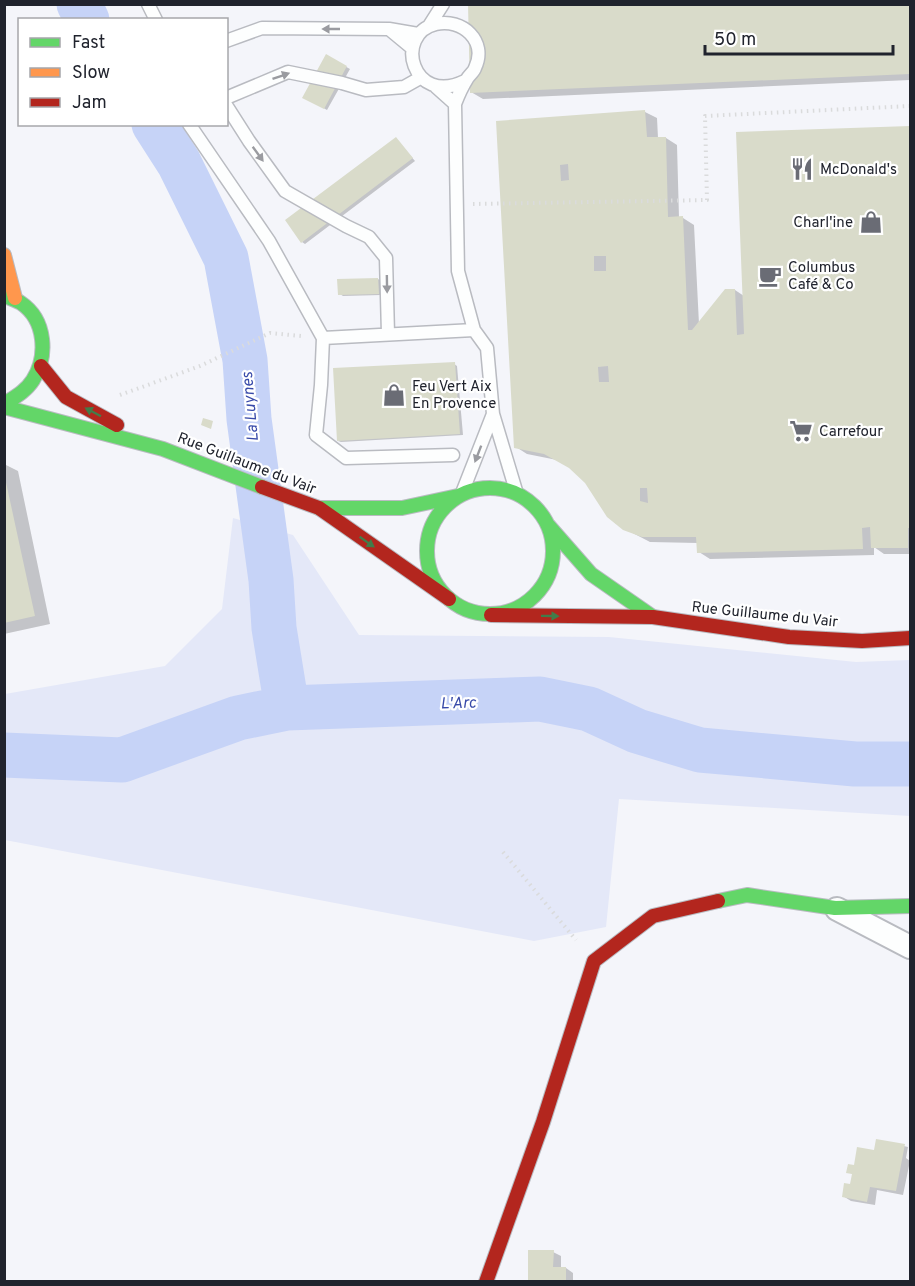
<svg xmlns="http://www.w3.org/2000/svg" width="915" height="1286" font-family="Overpass,sans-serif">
<rect width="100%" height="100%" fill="#f4f5fa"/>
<path fill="#e4e8f8" d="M233,518L293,535L359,635L609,637L856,662L910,660V816L619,799L606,927L534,941L5,840V694L165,666L222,609Z"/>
<path fill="#0003" d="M470,4H910V80L483,99L471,92Z
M326,56L350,69L327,110L304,97Z
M645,112L657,118L658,138H666L677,145L679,218H683L694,225L699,324L735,290L744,296L738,133L910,128V554H884L874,547V555L710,559L699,552L698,543L650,542L627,530L615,523L604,510L586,482L571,468L557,460L527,454L516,447L497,122Z
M396,139L415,161L305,244L302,242Z
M378,279L381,281V295L343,296L340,294Z
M454,364L457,366L463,435L341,442L338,441Z
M4,464L18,471L50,624L4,634Z
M877,1140L908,1147L906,1158L910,1161L903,1195L877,1190L875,1205L851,1201L843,1196L851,1185L853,1174L848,1172L881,1152Z
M553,1252L561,1256V1268H566L573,1273V1282H530Z"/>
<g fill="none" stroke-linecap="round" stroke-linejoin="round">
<path stroke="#c6d3f7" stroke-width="45" d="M79,4L87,20
M154,124L179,163L226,258L245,360L249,419L271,580L274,628L287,708
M4,755L122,760L238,718L287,708L540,699L589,709L637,731L700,750L855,764H910"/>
</g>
<path fill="#d9dbca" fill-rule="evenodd" d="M468,4H910V74L470,93Z
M326,54L347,66L324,109L302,98Z
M645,110L647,137H666L668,217L683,216L688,330H692L725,289H735L737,335L744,334L736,132L910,126V528H908V548H871L870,527L862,528L863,549L697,553L696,537H642L623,530L607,517L585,483L569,468L544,454L514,448L496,121ZM568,164L569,180L561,181L560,165ZM594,256H606V271H594ZM608,366L609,382H599L598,367ZM640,488H647L648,503L640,501Z
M396,137L413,158L301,243L285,220Z
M378,278L379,294L338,295L337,279Z
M455,362L460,434L337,441L333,368Z
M203,418L213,421L211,429L201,425Z
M4,473L35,616L4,623Z
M876,1139L905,1144L896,1191L870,1187L867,1202L842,1197L844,1183L850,1184L852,1174L846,1173L848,1164L854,1165L857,1147L874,1150Z
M528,1250H554L553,1267H566V1282H528Z"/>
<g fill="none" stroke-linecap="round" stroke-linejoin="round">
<g stroke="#b9bbc1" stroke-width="15">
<path id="lane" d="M148,4L156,20
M429,26L443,4
M226,41L262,28L389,29
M412,48L389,29L418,34
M436,87L455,104C458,96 462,87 467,79C469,75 474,72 475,68C488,41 462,18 436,24C393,34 412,107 465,81
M226,98L288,72L342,83L366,90L404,87L420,78
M455,104L458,271L474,330L487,348L493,414L517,494
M226,105L249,141L285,191L346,226L369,237L386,258L388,334
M189,124L269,241L323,338L474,330
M323,338L321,385L316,435L346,458L453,455
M462,493L493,414"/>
</g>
<g stroke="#b9bbc1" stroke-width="26">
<path id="street" d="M837,909L910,947"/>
</g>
<g stroke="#b9bbc1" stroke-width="16">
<path id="fast" d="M4,295C9,298 16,300 21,303C46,320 48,356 33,380C26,391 15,397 4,404
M4,407L163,449L262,487
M427 551a63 63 0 1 1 126 0a63 63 0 1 1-126 0Z
M319,508H402L458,496
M548,525L591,574L653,617
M718,901L747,895L835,908L910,906"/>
</g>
<g stroke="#b9bbc1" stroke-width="16">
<path id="slow" d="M4,255L15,298"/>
</g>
<g stroke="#b9bbc1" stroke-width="16">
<path id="jam" d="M41,366L66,397L117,425
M262,487L319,508L449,599
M491,615L653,617L789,637L862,641L910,638
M486,1282L543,1122L594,961L653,916L718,901"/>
</g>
<path stroke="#dadbdc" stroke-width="4" stroke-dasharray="1.5 4.5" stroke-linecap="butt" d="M473,204L707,200L705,116L910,106
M120,395L200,366L270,333L301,336
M503,852L576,940"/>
<use href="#lane" stroke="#fdfefe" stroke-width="12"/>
<use href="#street" stroke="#fdfefe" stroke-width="22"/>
<use href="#fast" stroke="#63d668" stroke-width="14"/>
<use href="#slow" stroke="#ff974d" stroke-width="14"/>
<use href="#jam" stroke="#b3261e" stroke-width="14"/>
</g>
<defs><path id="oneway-solid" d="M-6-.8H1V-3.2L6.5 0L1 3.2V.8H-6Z" transform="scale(1.5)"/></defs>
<g fill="#9a9ba0">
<use href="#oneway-solid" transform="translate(331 29) rotate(-180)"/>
<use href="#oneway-solid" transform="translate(281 76) rotate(-19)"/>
<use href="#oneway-solid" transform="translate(258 154) rotate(54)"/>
<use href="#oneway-solid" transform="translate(387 284) rotate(89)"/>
<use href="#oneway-solid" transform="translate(478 454) rotate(111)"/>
</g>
<g fill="#427c4a">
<use href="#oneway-solid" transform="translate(93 412) rotate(-152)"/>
<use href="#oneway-solid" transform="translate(367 542) rotate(35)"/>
<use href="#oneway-solid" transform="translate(550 616) rotate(1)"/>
</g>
<defs>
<g id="restaurant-bare" transform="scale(1.8)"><path d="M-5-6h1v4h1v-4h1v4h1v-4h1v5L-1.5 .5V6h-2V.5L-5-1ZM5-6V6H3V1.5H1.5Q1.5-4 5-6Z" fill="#6a6c75" stroke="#fff" stroke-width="2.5" paint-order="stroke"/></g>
<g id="shop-bare" transform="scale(1.8)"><path d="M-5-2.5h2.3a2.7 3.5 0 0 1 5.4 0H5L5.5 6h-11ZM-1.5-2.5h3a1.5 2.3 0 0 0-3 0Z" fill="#6a6c75" stroke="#fff" stroke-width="2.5" paint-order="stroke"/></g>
<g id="cafe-bare" transform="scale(1.8)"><path d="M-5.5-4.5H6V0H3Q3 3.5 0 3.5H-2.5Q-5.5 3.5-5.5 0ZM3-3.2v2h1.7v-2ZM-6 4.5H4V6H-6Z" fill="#6a6c75" stroke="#fff" stroke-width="2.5" paint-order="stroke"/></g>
<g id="supermarket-bare" transform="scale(1.8)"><path d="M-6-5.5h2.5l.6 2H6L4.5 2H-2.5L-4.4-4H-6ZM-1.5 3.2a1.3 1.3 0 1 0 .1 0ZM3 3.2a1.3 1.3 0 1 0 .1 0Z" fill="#6a6c75" stroke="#fff" stroke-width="2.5" paint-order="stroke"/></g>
</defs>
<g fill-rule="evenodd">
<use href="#restaurant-bare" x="802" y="169"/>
<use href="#shop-bare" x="871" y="222"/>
<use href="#cafe-bare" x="770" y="276"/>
<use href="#shop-bare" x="394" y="395"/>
<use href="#supermarket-bare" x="801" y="431"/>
</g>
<g text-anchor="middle" stroke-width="4.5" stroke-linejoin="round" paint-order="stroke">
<g font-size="15" fill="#20232d" stroke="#fff" text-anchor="start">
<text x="820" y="174">McDonald's</text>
<text x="853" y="227" text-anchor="end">Charl'ine</text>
<text x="788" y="272">Columbus<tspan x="788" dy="17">Café &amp; Co</tspan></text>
<text x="412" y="391">Feu Vert Aix<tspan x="412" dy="17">En Provence</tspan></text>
<text x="819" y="436">Carrefour</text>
</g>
<g font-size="15" fill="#20232d" stroke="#fff">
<text transform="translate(247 463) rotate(21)" y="5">Rue Guillaume du Vair</text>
<text transform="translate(765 614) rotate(6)" y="5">Rue Guillaume du Vair</text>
</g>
<g font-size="16" font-style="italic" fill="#384aa9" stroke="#fff">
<text transform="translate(249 407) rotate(-95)" y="6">La Luynes</text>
<text transform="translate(458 702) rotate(-2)" y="6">L'Arc</text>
</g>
</g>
<rect width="915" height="1286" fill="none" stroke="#20232d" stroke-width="12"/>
<rect x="18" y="18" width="210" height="108" fill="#ffffff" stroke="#a6a7ab" stroke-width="1.5"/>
<rect x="30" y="38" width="30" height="9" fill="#63d668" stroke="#a6a7ab" stroke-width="1.5"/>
<text x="72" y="48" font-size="18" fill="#20232d">Fast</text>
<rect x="30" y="68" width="30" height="9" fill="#ff974d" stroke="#a6a7ab" stroke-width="1.5"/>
<text x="72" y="78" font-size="18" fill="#20232d">Slow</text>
<rect x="30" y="98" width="30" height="9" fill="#b3261e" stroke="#a6a7ab" stroke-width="1.5"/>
<text x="72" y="108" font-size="18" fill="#20232d">Jam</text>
<path d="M705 45v9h188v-9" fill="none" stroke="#20232d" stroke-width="3"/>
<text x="714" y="45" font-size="18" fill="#20232d" stroke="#ffffff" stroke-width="4.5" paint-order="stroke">50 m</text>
</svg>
